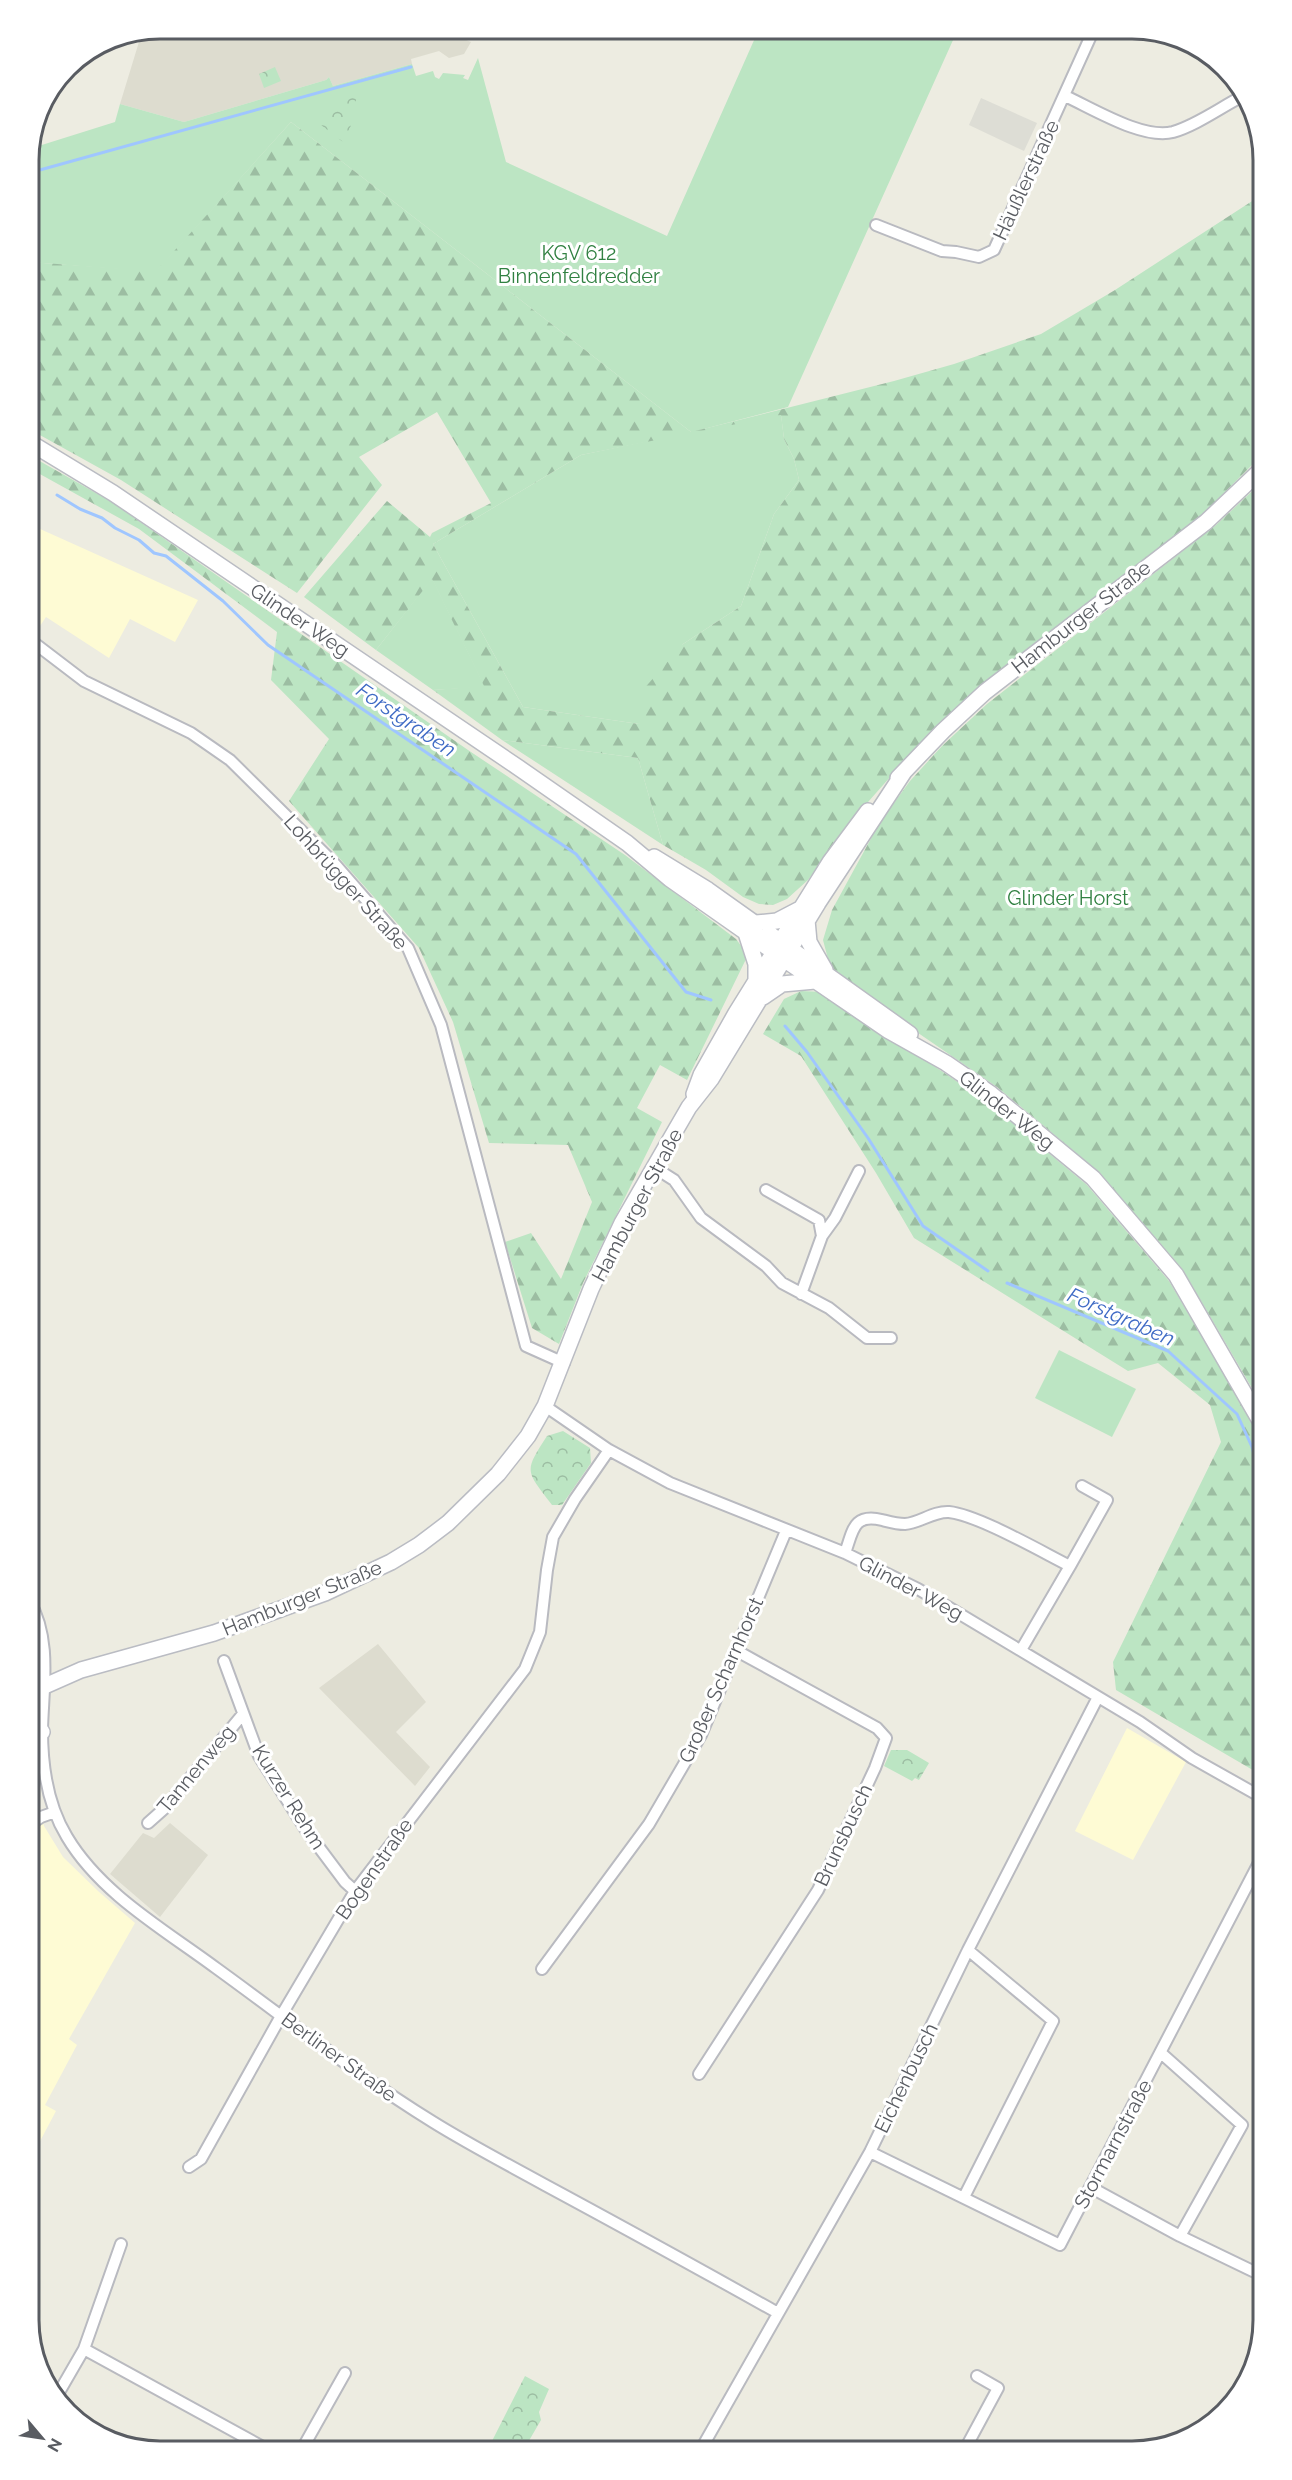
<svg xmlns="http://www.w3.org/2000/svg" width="1292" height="2480" font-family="Raleway,sans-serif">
<defs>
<pattern id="forest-firs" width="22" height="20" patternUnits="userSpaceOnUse" patternTransform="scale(1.5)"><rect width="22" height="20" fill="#bce5c3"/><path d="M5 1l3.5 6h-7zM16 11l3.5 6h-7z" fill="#9cbda2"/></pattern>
<pattern id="park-crowns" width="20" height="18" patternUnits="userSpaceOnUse" patternTransform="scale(1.5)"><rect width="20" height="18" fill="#bce5c3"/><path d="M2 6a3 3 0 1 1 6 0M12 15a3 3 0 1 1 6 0" fill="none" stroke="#9cbda2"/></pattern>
</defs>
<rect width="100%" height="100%" fill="#edece1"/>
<path fill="#fefbd4" d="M29,524L198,600L175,642L130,619L109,658L46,617L34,635L29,630Z
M1127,1728L1186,1762L1133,1860L1075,1831Z
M29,1766L44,1826L63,1857L98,1891L135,1923L69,2039L77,2045L45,2105L56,2111L29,2162Z"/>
<path fill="#ddddd5" d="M981,98L1037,123L1024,151L969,125Z"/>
<path fill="#dddccf" d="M160,29H440L471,42L464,54L449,58L439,51L411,59L412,64L333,86L329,77L326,80L184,122L120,104L142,32Z
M378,1644L426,1702L396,1732L430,1767L415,1786L319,1688Z
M170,1823L208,1855L160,1917L110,1874L143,1833L154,1838Z"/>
<path fill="#bce5c3" d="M759,29H958L788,407L696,431L781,414L784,439L794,459L799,480L774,514L741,606L683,644L639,724L523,707L433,544L581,455L691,432L291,122L156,272L29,262V149L115,122L120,104L184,122L326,80L329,77L333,86L412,64L416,76L433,71L435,77L439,79L443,73L465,75L463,78L468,80L478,58L506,162L667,236Z
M432,578L485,687L433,690L376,650Z
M502,740L638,758L663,845Z
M1059,1350L1136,1389L1112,1437L1035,1398Z"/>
<path fill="url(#forest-firs)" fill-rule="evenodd" d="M291,122L691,432L894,381L954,364L1041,334L1115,290L1263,194V454L1203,514L1022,653L930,732L853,819L808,880L787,899L773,905L759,904L743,897L706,870L663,845L638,758L502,740L433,690L484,686L432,579L376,650L304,597L387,501L430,537L432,533L491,503L437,412L359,457L382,485L297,593L121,480L29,429V262L156,271ZM781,415L784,439L794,459L799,480L774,514L741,606L683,644L642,691L639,724L523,707L433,544L581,455Z
M29,455L110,501L468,750L625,855L736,939L748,955L687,1080L660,1065L637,1108L662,1122L583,1283L559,1344L532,1328L505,1242L531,1233L561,1279L592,1202L568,1145L489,1143L453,1022L419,948L289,801L329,739L271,680L277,632L139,529L29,468Z
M1263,481V1407L1183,1270L1099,1172L997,1087L832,974L823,940L832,910L880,822L910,781L942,746L987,704L1216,525Z
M801,991L824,992L986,1101L1087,1185L1169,1281L1241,1403L1263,1445V1776L1116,1690L1113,1662L1221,1442L1210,1405L1158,1363L1128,1371L914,1238L876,1173L801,1056L763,1034L784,999Z"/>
<path fill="url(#park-crowns)" d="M275,67L281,81L264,88L259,74Z
M356,93V115L343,142L312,118C323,104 339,98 356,93Z
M563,1431L590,1448L591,1463L562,1505H552C526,1470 523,1473 547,1436Z
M891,1750H907L929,1763L919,1780L915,1778L912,1781L884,1766Z
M525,2376L549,2389L539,2412L541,2420L523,2451H518L492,2441Z"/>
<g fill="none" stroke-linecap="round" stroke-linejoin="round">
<path stroke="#9fc6ff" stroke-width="3" d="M29,173L411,67
M29,489L37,491
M57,495L80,509L102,518L115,528L139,540L154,553L166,556L223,601L268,645L576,854L686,992L711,1000
M785,1026L807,1052L868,1138L923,1226L988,1271
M1007,1283L1168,1351L1237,1414L1252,1447L1260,1478L1263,1484"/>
<g stroke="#b9bac0" stroke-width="14">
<path id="street" d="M1065,96C1092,108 1143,140 1173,132C1197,125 1221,107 1243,96
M876,225L942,251L956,252L979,257L994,250L1094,29
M29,639L84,681L191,733L230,760L334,863L408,948L441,1025L526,1346L564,1363
M655,1168L674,1180L701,1218L766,1266L782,1283L829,1308L867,1338H891
M766,1190L819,1220L822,1236
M801,1294L822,1236L835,1218L859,1171
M545,1406L609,1450L670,1483L845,1553L918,1589L1140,1722L1192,1758L1263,1798
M845,1553C853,1531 853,1513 882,1520C890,1522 897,1524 905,1524C920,1523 933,1511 949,1512C978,1515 1042,1552 1070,1566L1021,1650
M1070,1566L1107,1500L1082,1486
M29,1600C52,1639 43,1687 42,1730C42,1767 48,1806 67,1837C101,1894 165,1930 216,1968C288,2020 358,2076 433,2122C470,2145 507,2164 545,2185C623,2227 701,2270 778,2313
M224,1661L259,1756L306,1830L345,1882L355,1891
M148,1823L166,1807L243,1714
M29,1825L41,1817L55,1812
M542,1969L649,1824L701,1735L786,1531
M1161,2053L1242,2125L1180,2236
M699,2074L818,1890L875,1768L886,1738L877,1728L737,1651
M870,2152L1060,2245L1263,1855
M189,2167L201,2159L281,2016L355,1891L525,1669L540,1632L547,1570L553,1537L575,1499L609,1450
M1090,2187L1180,2236L1263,2276
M964,2197L1053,2021L968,1950
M84,2349L270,2451
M58,2394L84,2349L121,2244
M1236,2398L1244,2382
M301,2451L345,2373
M700,2451L870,2152L968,1950L1098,1697
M964,2451L998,2388L977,2376"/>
</g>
<g stroke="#babcc3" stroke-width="18">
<path id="secondary" d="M29,442L113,493L519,768L627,843L670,879L791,964L889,1031L946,1063L991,1094L1093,1178L1176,1275L1263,1426
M898,778L943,731L985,692L1206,522L1263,468
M654,857L708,890L910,1034
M807,920L809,942L825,970
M756,923L777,921L800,909
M745,930L756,964V980
M763,997L782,984L815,981
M694,1094L701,1075L736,1013L830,862L868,811
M29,1693L81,1670L214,1633L325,1593L391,1562L419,1545L448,1523L498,1474L528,1436L545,1406L591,1289L622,1223L689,1107L711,1079L818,903L904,772
M29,1714L42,1732"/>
</g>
<use href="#street" stroke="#fff" stroke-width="10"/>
<use href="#secondary" stroke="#fff" stroke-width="15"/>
</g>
<g text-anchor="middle" stroke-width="6" stroke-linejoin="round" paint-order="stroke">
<g font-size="20" fill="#595c62" stroke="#fff">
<text transform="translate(1026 180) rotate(-65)" y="7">Häußlerstraße</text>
<text transform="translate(1081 617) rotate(-38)" y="7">Hamburger Straße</text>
<text transform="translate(300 620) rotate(34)" y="7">Glinder Weg</text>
<text transform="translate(346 882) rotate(48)" y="7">Lohbrügger Straße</text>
<text transform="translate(1007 1110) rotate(38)" y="7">Glinder Weg</text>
<text transform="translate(637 1205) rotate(-62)" y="7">Hamburger Straße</text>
<text transform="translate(911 1588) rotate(28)" y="7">Glinder Weg</text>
<text transform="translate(302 1598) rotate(-22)" y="7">Hamburger Straße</text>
<text transform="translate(721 1680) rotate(-66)" y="7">Großer Scharnhorst</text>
<text transform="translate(196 1769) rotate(-50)" y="7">Tannenweg</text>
<text transform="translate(289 1797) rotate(58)" y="7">Kurzer Rehm</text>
<text transform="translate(843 1835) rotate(-65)" y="7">Brunsbusch</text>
<text transform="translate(374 1869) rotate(-55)" y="7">Bogenstraße</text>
<text transform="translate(339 2057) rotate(36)" y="7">Berliner Straße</text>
<text transform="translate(906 2078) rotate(-64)" y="7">Eichenbusch</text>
<text transform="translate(1113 2144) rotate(-62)" y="7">Stormarnstraße</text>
</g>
<g font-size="20" fill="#318142" stroke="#fff">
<text x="579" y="260">KGV 612<tspan x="579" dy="23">Binnenfeldredder</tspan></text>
<text x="1068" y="905">Glinder Horst</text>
</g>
<g font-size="21" font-style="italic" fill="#3f6bc5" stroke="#fff">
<text transform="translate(406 720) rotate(34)" y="7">Forstgraben</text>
<text transform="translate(1121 1317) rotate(24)" y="7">Forstgraben</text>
</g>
</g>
<path d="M0 0H1292V2480H0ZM160 39H1132A121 121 0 0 1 1253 160V2320A121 121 0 0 1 1132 2441H160A121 121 0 0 1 39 2320V160A121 121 0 0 1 160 39Z" fill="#fff" fill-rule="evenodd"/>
<path fill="none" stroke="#595c62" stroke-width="3" d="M160 39H1132A121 121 0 0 1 1253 160V2320A121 121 0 0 1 1132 2441H160A121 121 0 0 1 39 2320V160A121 121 0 0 1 160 39Z"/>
<g transform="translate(42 2438) rotate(119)" stroke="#ffffff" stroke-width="4.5" paint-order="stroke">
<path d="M0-4.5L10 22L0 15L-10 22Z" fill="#595c62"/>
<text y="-9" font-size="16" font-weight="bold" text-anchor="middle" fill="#595c62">N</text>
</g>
</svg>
